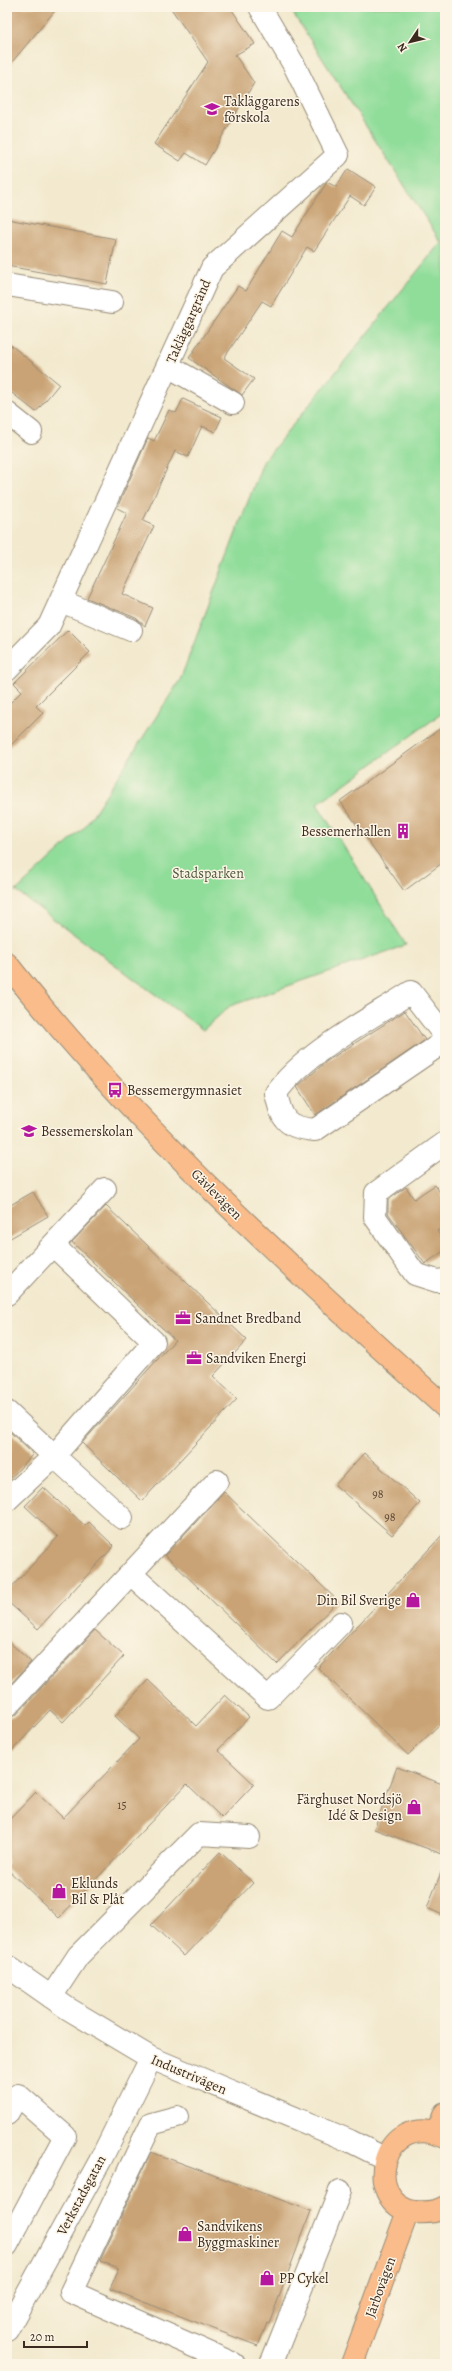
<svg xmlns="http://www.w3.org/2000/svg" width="452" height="2371" font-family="Alegreya,serif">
<rect width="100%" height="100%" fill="#fcf5e5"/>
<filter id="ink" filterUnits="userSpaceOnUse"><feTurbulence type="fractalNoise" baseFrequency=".025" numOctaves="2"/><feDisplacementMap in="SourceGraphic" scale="8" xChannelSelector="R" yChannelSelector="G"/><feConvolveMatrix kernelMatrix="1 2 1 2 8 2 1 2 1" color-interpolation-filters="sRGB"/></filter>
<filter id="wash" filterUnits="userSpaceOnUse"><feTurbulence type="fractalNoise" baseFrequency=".012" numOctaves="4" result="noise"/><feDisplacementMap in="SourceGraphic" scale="16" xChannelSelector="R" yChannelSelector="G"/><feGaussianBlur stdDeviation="0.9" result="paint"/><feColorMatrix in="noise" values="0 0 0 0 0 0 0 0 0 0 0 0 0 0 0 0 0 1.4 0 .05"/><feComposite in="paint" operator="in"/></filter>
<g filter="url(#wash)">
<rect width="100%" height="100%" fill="#f2e9ce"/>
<path fill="#90dd9a" stroke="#66845c" d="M289,7H445V711L317,804L406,945L230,1006L203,1030L16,891L85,827L180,680L263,462L441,242Z"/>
<g id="blocks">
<path fill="#c9a375" d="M7,7H58L7,68Z
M170,7H230L255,44L235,55L254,83L205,165L186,153L180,161L154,144L208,62Z
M348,169L376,187L364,205L350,196L314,251L307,247L271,306L262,301L224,358L254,379L242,395L189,358L238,286L246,291L282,231L292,237L327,182L336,187Z
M7,219L116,239L107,284L7,266Z
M7,342L59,384L36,412L7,389Z
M183,399L222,417L215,432L202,426L188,457L175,451L143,521L154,526L122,594L153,608L145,626L136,618L87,598L127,513L117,508L148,438L154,441L169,410L176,413Z
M68,630L90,652L36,706L43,713L7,749V706L22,691L14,683Z
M445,725V861L404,891L340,801Z
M405,1011L425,1040L315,1115L297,1087L327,1061Z
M435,1185L445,1200V1226L437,1231L445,1242V1250L425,1264L388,1213V1200L406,1187L414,1199Z
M33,1192L48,1216L7,1240V1207Z
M106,1206L247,1340L213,1376L237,1399L142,1501L82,1443L175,1340L72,1242Z
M7,1429L33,1454L7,1482Z
M364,1453L420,1503L392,1535L335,1485Z
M43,1487L85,1526L89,1522L114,1546L38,1629L7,1601V1592L58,1537L25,1506Z
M224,1492L338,1601L277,1664L165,1555Z
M445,1532V1719L408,1755L318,1668Z
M95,1630L124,1656L63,1722L50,1710L7,1756V1718L16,1715Z
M7,1640L31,1662L7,1688Z
M148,1680L196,1726L225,1695L249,1717L218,1750L254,1784L222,1818L187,1784L59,1918L7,1869V1822L36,1792L63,1818L139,1739L115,1716Z
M397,1767L445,1785V1855L374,1829Z
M220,1852L253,1883L184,1956L151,1925Z
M444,1865H445V1916L427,1908Z
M151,2152L311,2211L269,2324L267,2323L258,2346L110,2289L119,2268L100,2261Z"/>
</g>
</g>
<g filter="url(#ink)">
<use href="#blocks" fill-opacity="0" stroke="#968a76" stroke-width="1"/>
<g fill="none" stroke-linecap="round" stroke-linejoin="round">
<g stroke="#968a76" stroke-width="24">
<path id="minor" d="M7,285L112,302
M168,366L233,403
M7,413L31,432
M61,601L131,630
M7,669L49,626L212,268L338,155L294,65L260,7
M445,1036L411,992C368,1020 304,1053 276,1093C282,1121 286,1127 315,1130L445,1041
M445,1143L376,1193L375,1217L415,1274L437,1281L445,1280
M7,1294L105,1189
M7,1412L54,1456L154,1342L53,1245
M7,1500L54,1456L122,1518
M131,1574L268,1698L341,1623
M7,1706L217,1481
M7,1966L67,2008L151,2058L350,2141L384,2158
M51,1997L78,1956L199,1834L249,1837
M7,2114L18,2095L65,2136L7,2245
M177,2117L151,2124L71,2292L234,2364
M7,2330L100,2161L151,2058
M271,2364L340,2191"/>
</g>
<g stroke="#968a76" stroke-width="24">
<path id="major" d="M7,964C136,1127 291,1268 445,1407
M437,2133L445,2113
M445,2137C382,2107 360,2204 415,2212C425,2213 436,2212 445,2207
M352,2364L408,2211"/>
</g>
<use href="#minor" stroke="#fff" stroke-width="22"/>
<use href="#major" stroke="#f9bc8a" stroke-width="22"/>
</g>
</g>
<defs>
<g id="school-bare" transform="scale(1.2)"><path d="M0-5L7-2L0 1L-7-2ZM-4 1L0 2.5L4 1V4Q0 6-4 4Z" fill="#b5179e" stroke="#fcf5e5" stroke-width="2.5" paint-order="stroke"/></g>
<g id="building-bare" transform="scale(1.2)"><path d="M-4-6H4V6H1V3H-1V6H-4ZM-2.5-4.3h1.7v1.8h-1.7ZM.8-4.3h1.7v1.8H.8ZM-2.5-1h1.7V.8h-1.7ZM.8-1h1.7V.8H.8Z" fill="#b5179e" stroke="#fcf5e5" stroke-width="2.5" paint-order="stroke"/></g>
<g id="bus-bare" transform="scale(1.2)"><path d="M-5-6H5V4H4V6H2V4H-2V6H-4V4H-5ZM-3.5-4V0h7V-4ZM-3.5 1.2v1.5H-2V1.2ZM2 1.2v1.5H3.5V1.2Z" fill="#b5179e" stroke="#fcf5e5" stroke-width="2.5" paint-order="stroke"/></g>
<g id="office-bare" transform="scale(1.2)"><path d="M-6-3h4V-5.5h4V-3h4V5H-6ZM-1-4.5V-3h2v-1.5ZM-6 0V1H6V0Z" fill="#b5179e" stroke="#fcf5e5" stroke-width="2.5" paint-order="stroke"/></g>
<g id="shop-bare" transform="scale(1.2)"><path d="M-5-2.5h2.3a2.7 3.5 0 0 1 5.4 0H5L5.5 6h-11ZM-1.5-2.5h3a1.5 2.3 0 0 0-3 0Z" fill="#b5179e" stroke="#fcf5e5" stroke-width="2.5" paint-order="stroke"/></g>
</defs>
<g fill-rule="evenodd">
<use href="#school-bare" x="212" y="109"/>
<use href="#building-bare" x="403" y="831"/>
<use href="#bus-bare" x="115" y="1090"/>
<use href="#school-bare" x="29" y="1131"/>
<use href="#office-bare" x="183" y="1318"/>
<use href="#office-bare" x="194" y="1358"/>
<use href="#shop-bare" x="413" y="1600"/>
<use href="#shop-bare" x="414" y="1807"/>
<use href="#shop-bare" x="59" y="1891"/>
<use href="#shop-bare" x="185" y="2234"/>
<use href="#shop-bare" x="267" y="2278"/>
</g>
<g text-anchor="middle" stroke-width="3" stroke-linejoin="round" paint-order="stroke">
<g font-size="12" fill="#5e4834">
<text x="378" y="1498">98</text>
<text x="390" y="1521">98</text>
<text x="122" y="1809">15</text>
</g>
<g font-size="14" fill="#3b2a1e" stroke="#fcf5e5" text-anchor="start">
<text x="224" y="106">Takläggarens<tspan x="224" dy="16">förskola</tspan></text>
<text x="391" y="836" text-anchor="end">Bessemerhallen</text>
<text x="127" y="1095">Bessemergymnasiet</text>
<text x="41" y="1136">Bessemerskolan</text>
<text x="195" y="1323">Sandnet Bredband</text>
<text x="206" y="1363">Sandviken Energi</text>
<text x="401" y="1605" text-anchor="end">Din Bil Sverige</text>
<text x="402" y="1804" text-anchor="end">Färghuset Nordsjö<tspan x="402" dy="16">Idé &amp; Design</tspan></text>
<text x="71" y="1888">Eklunds<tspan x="71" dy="16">Bil &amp; Plåt</tspan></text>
<text x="197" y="2231">Sandvikens<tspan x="197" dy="16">Byggmaskiner</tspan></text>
<text x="279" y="2283">PP Cykel</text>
</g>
<g font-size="14" fill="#3b2a1e" stroke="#fcf5e5">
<text transform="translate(188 321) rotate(-66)" y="5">Takläggargränd</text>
<text transform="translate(217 1194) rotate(45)" y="5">Gävlevägen</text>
<text transform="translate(189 2074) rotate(23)" y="5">Industrivägen</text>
<text transform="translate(81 2195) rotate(-62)" y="5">Verkstadsgatan</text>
<text transform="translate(380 2287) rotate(-70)" y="5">Järbovägen</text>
</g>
<g font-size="14" fill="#50573d" stroke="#fcf5e5">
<text x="208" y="878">Stadsparken</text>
</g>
</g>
<rect width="452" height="2371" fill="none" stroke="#fcf5e5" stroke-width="24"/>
<g transform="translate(410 42) rotate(235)" stroke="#fcf5e5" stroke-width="3" paint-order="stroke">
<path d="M0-3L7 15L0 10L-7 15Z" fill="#3b2a1e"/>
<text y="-6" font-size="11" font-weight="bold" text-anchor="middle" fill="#3b2a1e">N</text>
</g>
<path d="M24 2341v6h63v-6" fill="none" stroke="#3b2a1e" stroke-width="2"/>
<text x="30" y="2341" font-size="12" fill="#3b2a1e" stroke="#fcf5e5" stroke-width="3" paint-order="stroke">20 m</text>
</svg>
